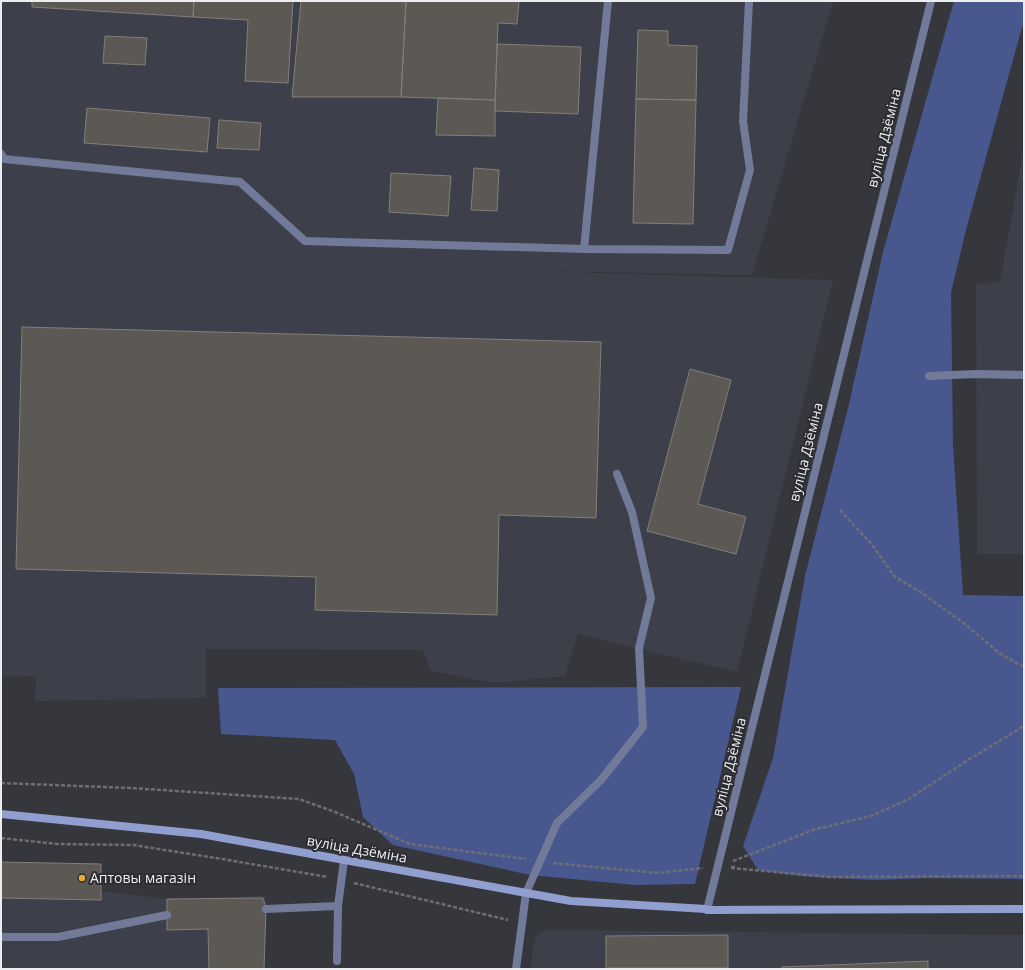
<svg xmlns="http://www.w3.org/2000/svg" width="1025" height="970" font-family="'Open Sans',sans-serif">
<rect width="100%" height="100%" fill="#36373c"/>
<path fill="#3d404a" d="M1,1H846L833,2L752,275L496,270L833,280L737,672L578,634L565,676L494,683L431,671L423,650L206,649V698L35,701L36,676L1,677Z
M1024,147V554H977L976,285L1000,282Z
M1,862L101,864V891L167,899L266,896L264,969H1Z
M545,930L1024,935V969H530L535,937Z"/>
<path fill="#49578f" d="M954,1H1024V20L967,226L951,292L953,446L963,595L1024,596V879L928,878L874,880L800,876L758,870L743,846L773,758L805,576L849,404L883,252Z
M741,687L695,884L635,885L530,875L393,845L363,817L354,774L335,740L221,734L218,688Z"/>
<path fill="#5c5954" stroke="#827f7a" d="M32,1H194L193,17L32,7Z
M194,1H293L288,83L245,81L248,20L193,17Z
M301,1H406L401,97H292Z
M406,1H519L517,24L498,23L495,100L401,97Z
M638,30L668,31V45L697,46L696,100L636,99Z
M105,36L147,38L145,65L103,63Z
M497,44L581,47L578,114L495,111Z
M438,98L495,100V136L436,135Z
M636,99L696,100L693,224L633,223Z
M87,108L210,118L207,152L84,143Z
M219,120L261,123L259,150L217,148Z
M474,168L499,170L497,211L471,210Z
M391,173L451,176L448,216L389,212Z
M22,327L601,342L596,518L499,515L497,615L315,610L316,577L16,569Z
M690,369L731,380L698,504L746,517L736,554L647,531Z
M1,862L101,864V900L1,898Z
M263,898L266,909L264,969H209L208,929L167,930V899Z
M728,935V968H606V936Z
M928,961V969H782V967Z"/>
<g fill="none" stroke-linecap="round" stroke-linejoin="round">
<path stroke="#6e6f73" stroke-width="2.5" stroke-dasharray="4 2" stroke-linecap="butt" d="M840,510L873,546L894,576L922,593L966,625L999,653L1024,667
M1,783L131,788L299,799L335,812L410,844L526,859
M1,838L57,844L133,845L222,859L328,877
M733,861L813,830L871,816L907,800L968,760L1024,726
M553,863L657,873L703,868
M731,867H737
M731,868L830,877L1024,876
M354,883L508,920"/>
<path stroke="#717a99" stroke-width="8" d="M608,1L584,249L728,250L750,170L743,121L749,1
M1,154L4,159L240,182L305,241L584,249
M929,376L976,374L1024,375
M526,893L557,823L601,780L643,727L639,648L651,598L632,512L617,474
M266,909L338,906L344,860
M1,937H58L167,915
M337,961L338,906"/>
<path stroke="#717a99" stroke-width="8" d="M707,910L931,1
M516,969L526,893"/>
<path stroke="#919fd0" stroke-width="8" d="M1,814L201,834L571,901L706,909L707,910L1024,909"/>
</g>
<circle fill="#e6ac36" stroke="#2c2d32" stroke-width="1.5" cx="82" cy="878" r="4"/>
<g text-anchor="middle" stroke-width="4" stroke-linejoin="round" paint-order="stroke">
<g font-size="14" fill="#ecedf0" stroke="#2c2d32">
<text transform="translate(884 138) rotate(-76)" y="5">вуліца Дзёміна</text>
<text transform="translate(806 452) rotate(-76)" y="5">вуліца Дзёміна</text>
<text transform="translate(729 767) rotate(-76)" y="5">вуліца Дзёміна</text>
<text transform="translate(357 849) rotate(10)" y="5">вуліца Дзёміна</text>
</g>
<g font-size="14" fill="#ecedf0" stroke="#2c2d32" text-anchor="start">
<text x="90" y="883">Аптовы магазін</text>
</g>
</g>
<rect width="1025" height="970" fill="none" stroke="#ecedf0" stroke-width="4"/>
</svg>
